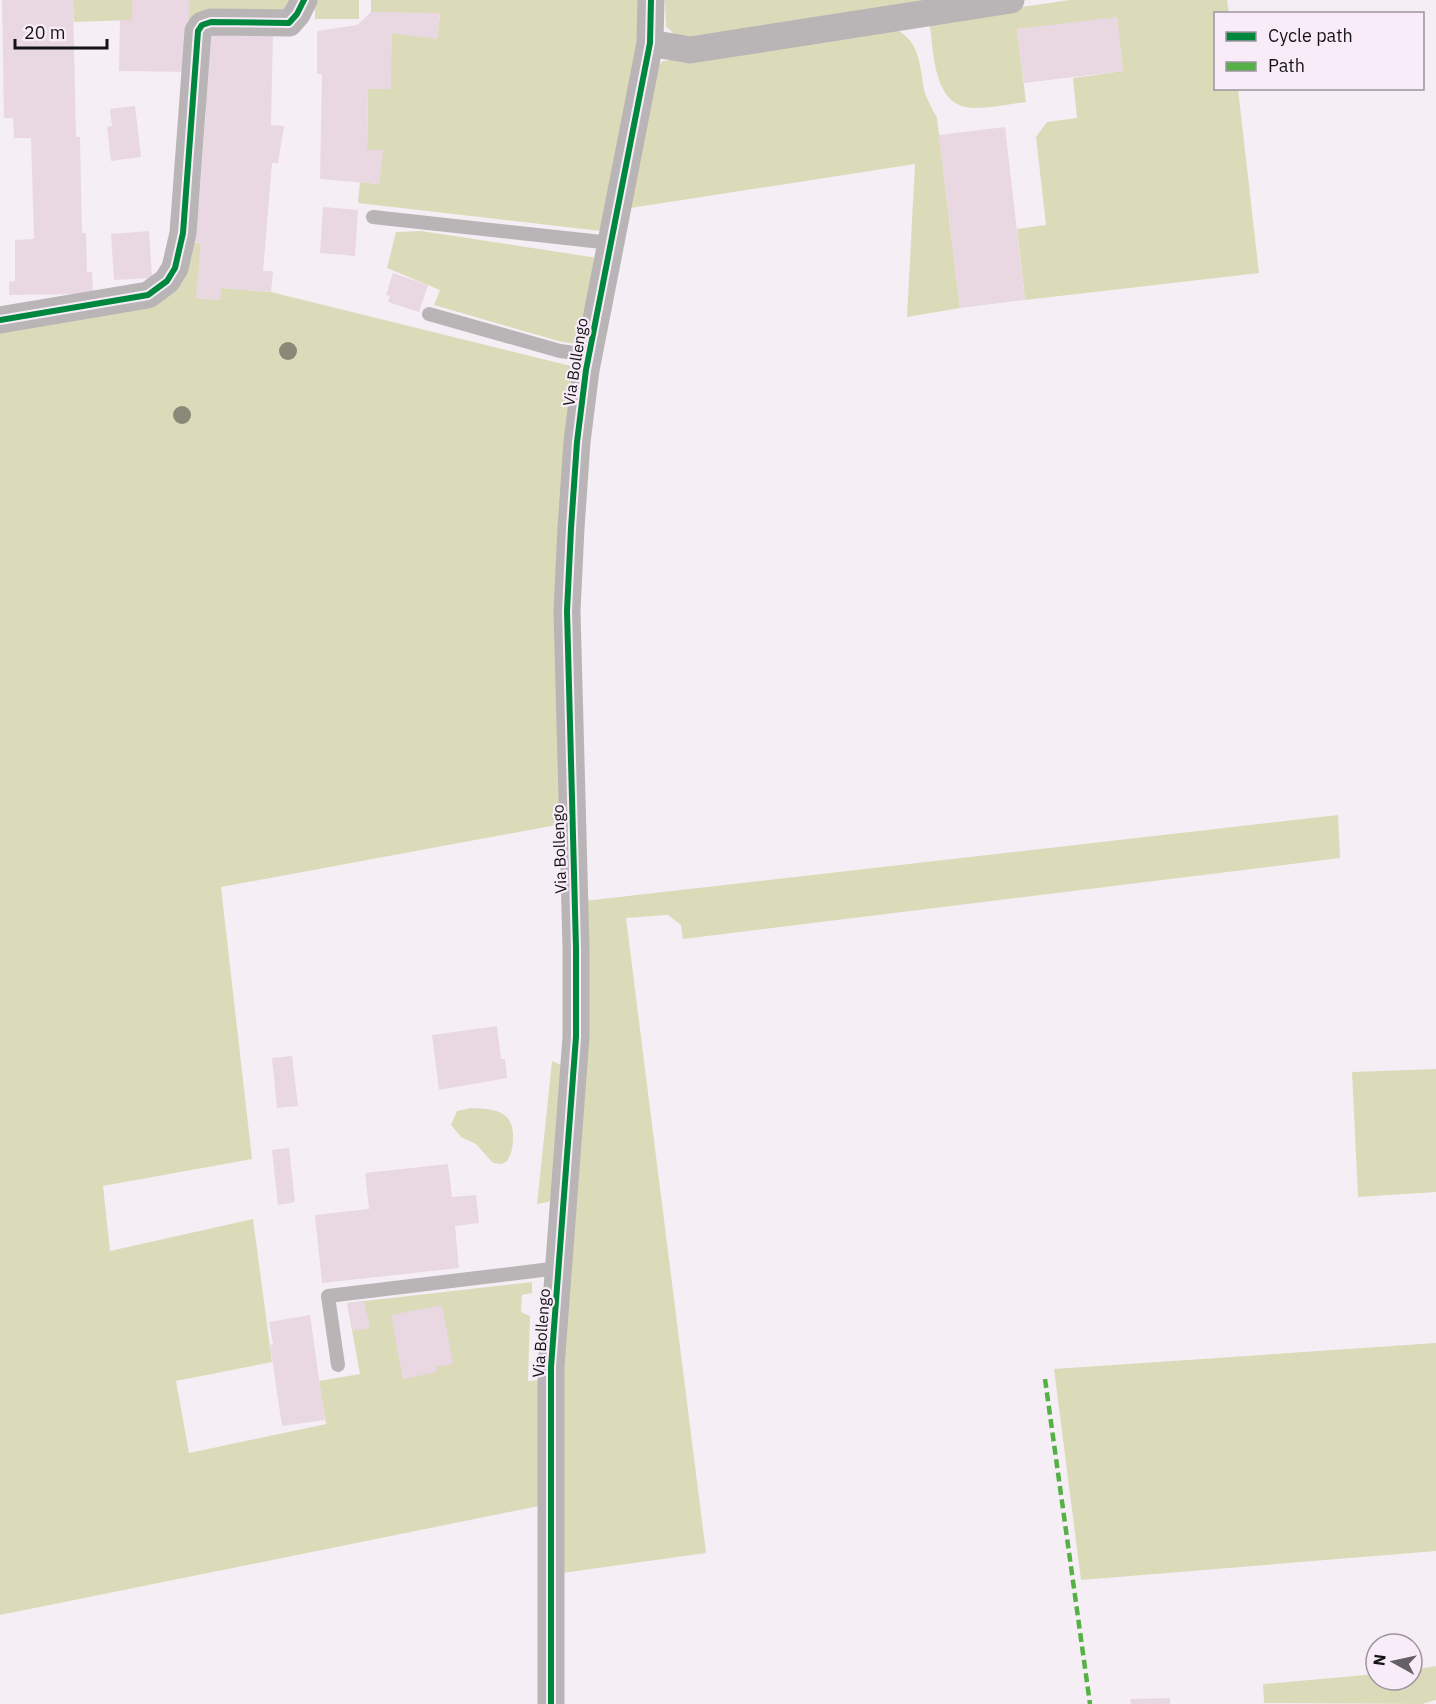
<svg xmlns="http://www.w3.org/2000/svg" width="1436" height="1704" font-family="'IBM Plex Sans',sans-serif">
<rect width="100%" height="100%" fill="#f5eff5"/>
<path fill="#dbdbba" d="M73,0H132V20L74,22Z
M189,0H296L291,11L188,21Z
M315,0H359V19H315Z
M371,0H642V16L601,231L358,203L360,182L379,184L382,150H367L368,89L392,33L437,38L440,14L371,12Z
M665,0H965L678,38L666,26Z
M1070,0H1227L1229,13L1216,14V88L1238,89L1259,273L1025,300L1017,229L1046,225L1036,137L1047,122L1077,118L1073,78L1123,71L1117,18L1017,29L1026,102C1009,104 992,108 975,108C932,109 934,50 929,20Z
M895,29C922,42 919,67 925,93C928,102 933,110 937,118L960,308L907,317L915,164L624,209L659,65L663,61Z
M421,231L598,258L578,344L562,342L434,305L440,290L387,268L396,232Z
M187,242L201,243L197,298L219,300L221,288L271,292L575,367L562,824L221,887L252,1159L103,1186L110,1251L253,1219L272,1362L176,1381L189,1453L326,1424L319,1381L360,1374L347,1303L532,1282V1293L522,1295L521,1312L530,1316L528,1381L538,1380L539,1506L0,1615V328L150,302Z
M1338,815L1340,858L683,939L681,925L668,915L626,918L706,1553L555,1574L584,901Z
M552,1061L561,1065L552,1201L537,1204Z
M1436,1069V1192L1358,1197L1352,1072Z
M471,1108C491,1109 512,1109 513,1134C513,1144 513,1152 507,1161L502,1164L493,1163L476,1144L461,1137L451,1125L457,1111Z
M1436,1343V1551L1081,1580L1054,1369Z
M1436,1666V1700L1422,1704L1264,1703L1263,1684L1376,1674V1680H1412V1670Z"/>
<path fill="#e9d8e2" d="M2,0H73L76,137H80L82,233H86L87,272H92L93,294L9,295V282L15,281V240L34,239L31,138H14L13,118H4Z
M132,0H189L188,72L119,71L120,20H132Z
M371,12L440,13L437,39L392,33L391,89H368L367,150H383L379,184L320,179L322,74H317V31L357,25Z
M1117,17L1123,71L1024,83L1017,29Z
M205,31L273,32L271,125L284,126L278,163H272L263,271H273L271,292L221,288L220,300L196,298L201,243L187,242L199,202L206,111H200Z
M135,106L141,157L111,161L107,127L112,126L110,109Z
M1005,127L1025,300L960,308L939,135Z
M323,207L358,210L355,256L320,253Z
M149,231L152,278L114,280L111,234Z
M393,273L428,285L419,312L388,302L390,296L386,295Z
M497,1026L501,1059H505L507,1078L439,1090L432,1035Z
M292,1056L298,1106L277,1108L272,1058Z
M289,1148L295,1202L278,1205L272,1150Z
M448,1164L452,1197L476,1195L479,1223L455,1226L459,1268L322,1283L315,1215L369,1209L365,1173Z
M364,1301L370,1328L353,1331L347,1303Z
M442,1305L453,1364L436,1367L437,1372L403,1379L391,1315Z
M310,1315L325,1420L282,1426L270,1345L273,1344L269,1322Z
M1170,1698V1704H1131L1130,1699Z"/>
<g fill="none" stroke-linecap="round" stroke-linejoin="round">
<path stroke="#b9b5b6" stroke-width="14" d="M373,217L611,243
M429,314L560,351L589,355
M338,1365L328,1296L559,1268"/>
<path stroke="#b9b5b6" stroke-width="27" d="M650,43L690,50L1011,0
M0,320L148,295L167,281L175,268L183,233L198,31L202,25L211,22L289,23L297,14L304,0
M551,1704V1367L576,1037V948L567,611L571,528L577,442L586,370L650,43L651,0"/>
<path stroke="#55b145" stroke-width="4.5" stroke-dasharray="9 4.5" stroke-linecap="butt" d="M1045,1379L1090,1704"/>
<g stroke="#f7ecf8" stroke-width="10">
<path id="cycleway" d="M0,320L148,295L167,281L175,268L183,233L198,31L202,25L211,22L289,23L297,14L304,0
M551,1704V1367L576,1037V948L567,611L571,528L577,442L586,370L650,43L651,0"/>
</g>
<use href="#cycleway" stroke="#00873e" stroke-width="6"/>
</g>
<g fill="#8a8878">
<circle cx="288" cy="351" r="9"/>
<circle cx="182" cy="415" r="9"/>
</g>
<g text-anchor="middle" stroke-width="4.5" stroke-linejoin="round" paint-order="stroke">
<g font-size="16" fill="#161317" stroke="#f7ecf8">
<text transform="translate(575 362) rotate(-81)" y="6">Via Bollengo</text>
<text transform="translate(559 849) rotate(-92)" y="6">Via Bollengo</text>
<text transform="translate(541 1333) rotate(-86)" y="6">Via Bollengo</text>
</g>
</g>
<rect x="1214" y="12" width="210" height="78" fill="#f7ecf8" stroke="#9d959e" stroke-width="1.5"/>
<rect x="1226" y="32" width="30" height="9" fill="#00873e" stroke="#9d959e" stroke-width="1.5"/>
<text x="1268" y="42" font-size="18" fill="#161317">Cycle path</text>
<rect x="1226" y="62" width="30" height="9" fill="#55b145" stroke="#9d959e" stroke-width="1.5"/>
<text x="1268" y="72" font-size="18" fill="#161317">Path</text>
<g transform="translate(1394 1662) rotate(278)"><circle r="28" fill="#f7ecf8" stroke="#9d959e" stroke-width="1.5"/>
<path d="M0-4.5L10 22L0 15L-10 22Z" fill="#646065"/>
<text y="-9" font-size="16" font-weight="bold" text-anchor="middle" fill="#161317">N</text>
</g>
<path d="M15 39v9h92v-9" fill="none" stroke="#161317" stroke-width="3"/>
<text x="24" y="39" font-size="18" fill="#161317" stroke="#f7ecf8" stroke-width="4.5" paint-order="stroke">20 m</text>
</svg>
